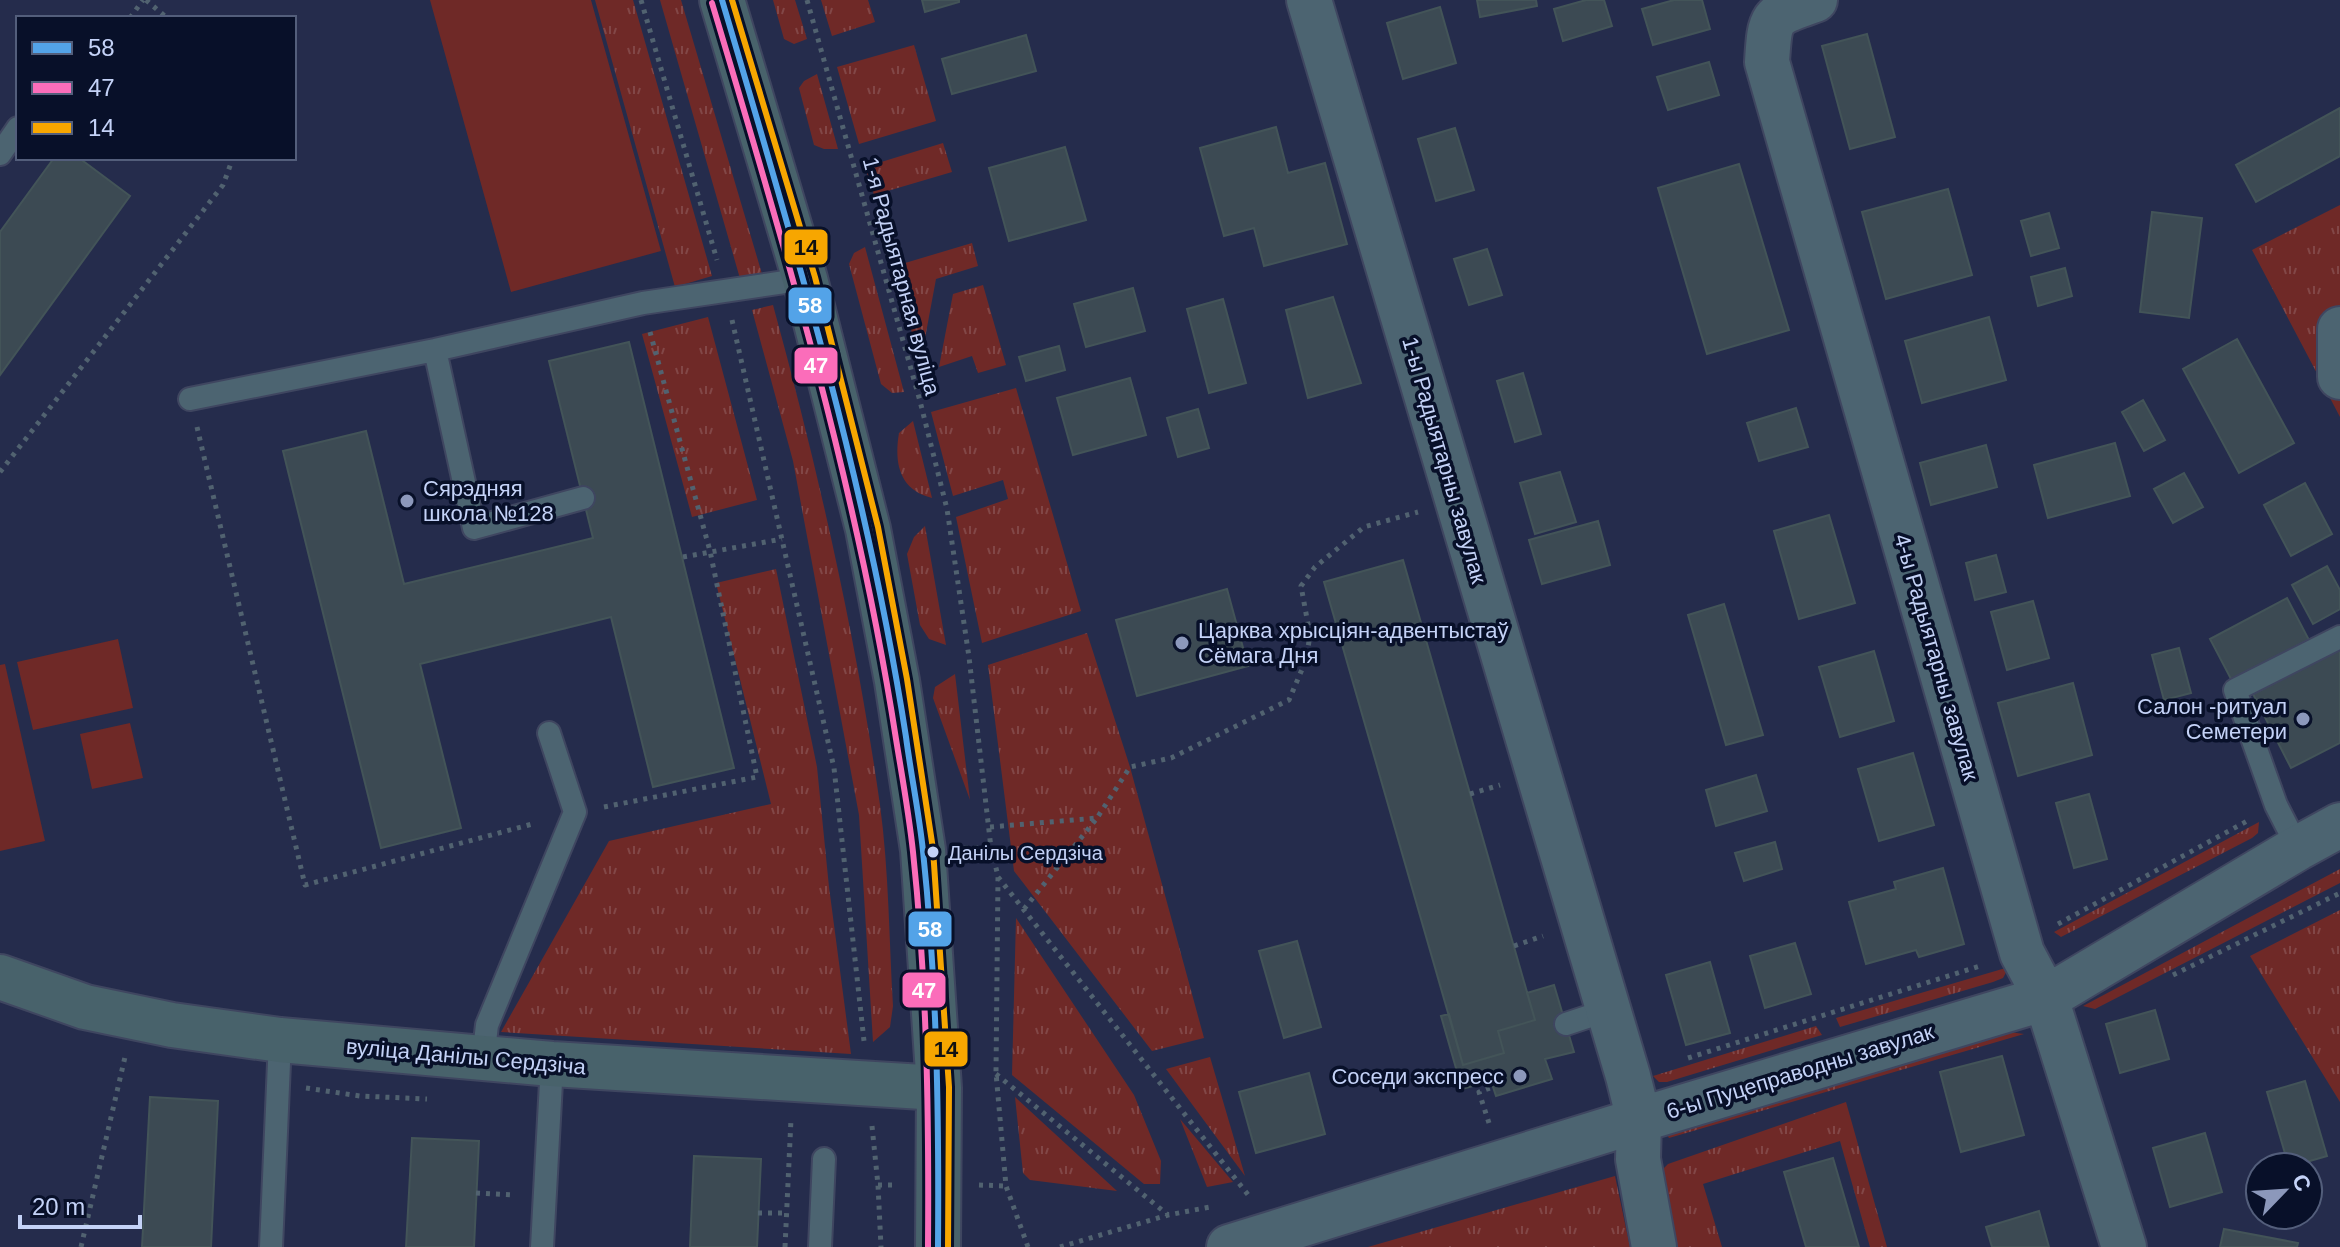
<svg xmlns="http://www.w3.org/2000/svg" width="2340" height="1247" font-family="Helvetica,sans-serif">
<defs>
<pattern id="grass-tufts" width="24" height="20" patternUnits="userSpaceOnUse" patternTransform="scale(2)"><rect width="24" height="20" fill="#6f2927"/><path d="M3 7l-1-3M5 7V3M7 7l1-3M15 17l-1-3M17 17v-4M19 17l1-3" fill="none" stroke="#824747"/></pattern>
</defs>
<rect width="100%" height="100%" fill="#252c4c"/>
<path fill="url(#grass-tufts)" d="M595,0H633L712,276L675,287Z
M660,0H681L762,274L757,281L741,282Z
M773,0H795L807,39L794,44L784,39Z
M821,0H868L875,22L832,36Z
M914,45L936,121L859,144L837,67Z
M817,74L838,149H824L814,145L799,88L804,81Z
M943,143L952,172L874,195L865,167Z
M2340,205V417L2252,250Z
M972,243L978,266L936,279L920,365L895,266Z
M865,247L904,392L892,393L881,384L849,264L854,253Z
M983,285L1006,365L978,373L972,356L939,367L953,294Z
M773,305C818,469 856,636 880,805C889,871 889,940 893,1006L890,1027L873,1042L859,815L793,461L752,310Z
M708,317L757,500L692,517L642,334Z
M1016,388L1081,611L982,643L956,517L1008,499L1003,480L953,496L931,412Z
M913,421L932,498C899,490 894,463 899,433Z
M925,526L946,645L929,639L920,625L907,554L914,537Z
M776,569L817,767L829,887L851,1054L501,1032L609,841L771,804L716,583Z
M1087,633L1130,767L1204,1038L1152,1051L1014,871L988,665Z
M955,674L970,800L933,698L935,687Z
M2259,822L2258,833L2252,838L2061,937L2054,932Z
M2340,869V883L2095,1009L2083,1006Z
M2340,910V1102L2250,956Z
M1016,918L1134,1095L1161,1161L1160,1184H1144L1012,1075Z
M2009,967L2003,978L1993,982L1840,1027L1836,1018Z
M1816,1026L1822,1035L1667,1082H1659L1653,1076Z
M2002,1031L2024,1034L1669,1138L1665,1131Z
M1210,1057L1245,1176L1166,1069Z
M1015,1097L1117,1191L1030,1180L1023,1173Z
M1846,1102L1887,1247H1870L1840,1141L1703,1184L1722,1247H1670L1659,1173L1668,1164Z
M1180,1119L1233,1182L1207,1187Z
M1615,1176L1630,1247H1368Z"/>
<path fill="#6f2927" d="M430,0H591L661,251L511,292Z
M118,639L133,708L33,730L17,662Z
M5,664L45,841L0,851V665Z
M130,723L143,778L92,789L80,734Z"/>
<path fill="#3c4a53" stroke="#435458" stroke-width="2" d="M922,0H959V2L925,12Z
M1477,0H1536L1537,6L1480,17Z
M1586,0H1604L1612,26L1563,41L1554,9Z
M1674,0H1702L1710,29L1653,45L1642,9Z
M1440,7L1456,63L1403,79L1387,23Z
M1867,34L1895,137L1850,149L1822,46Z
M1026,35L1036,71L952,94L942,59Z
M1709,62L1719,95L1668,110L1657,77Z
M2340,108V156L2256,202L2236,165Z
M1276,127L1288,173L1325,163L1347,244L1264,266L1254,228L1224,236L1200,148Z
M1455,128L1474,190L1436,201L1418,139Z
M1065,147L1086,220L1009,241L989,168Z
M54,158H79L130,196L0,375V232Z
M1739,164L1789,330L1707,354L1658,188Z
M1948,189L1972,275L1886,299L1862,212Z
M2152,212L2202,218L2189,318L2140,312Z
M2049,213L2059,248L2031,256L2021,221Z
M1487,249L1502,295L1469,305L1454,259Z
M2065,268L2072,296L2038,306L2031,277Z
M1133,288L1145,331L1086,347L1074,304Z
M1333,297L1361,383L1308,398L1286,310Z
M1223,299L1246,383L1209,393L1187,309Z
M1989,317L2006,380L1922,403L1905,341Z
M2237,339L2294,443L2239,473L2183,369Z
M629,342L734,768L653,787L611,617L420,664L461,828L381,848L283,451L366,431L404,584L593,538L549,361Z
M1059,346L1065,370L1026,381L1019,357Z
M1523,373L1541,434L1515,442L1497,381Z
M1130,378L1146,435L1073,455L1057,398Z
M2143,400L2165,440L2144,451L2122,412Z
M1796,408L1808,447L1759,461L1747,423Z
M1198,409L1209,448L1178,457L1167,418Z
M2115,443L2130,496L2048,518L2034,465Z
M1986,445L1997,487L1931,505L1920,463Z
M1560,472L1576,522L1535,534L1520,483Z
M2184,473L2203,507L2173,523L2154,489Z
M2305,483L2332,534L2291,556L2264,505Z
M1829,515L1855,603L1799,619L1774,531Z
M1598,521L1610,565L1542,584L1529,540Z
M1996,555L2006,592L1975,600L1966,563Z
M1403,560L1535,1020L1498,1031L1504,1053L1463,1065L1324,582Z
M2327,566L2340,590V609L2313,624L2292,585Z
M1227,589L1248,666L1137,696L1116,620Z
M2287,598L2309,640L2232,681L2210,639Z
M2033,601L2049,658L2007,670L1991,612Z
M1724,604L1763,735L1726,745L1688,615Z
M2179,648L2191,693L2164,700L2152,655Z
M2340,649V743L2291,768L2253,694Z
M1874,651L1894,721L1840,737L1819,667Z
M2073,683L2092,755L2018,776L1998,703Z
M1913,753L1934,825L1879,841L1858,769Z
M1756,775L1767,811L1716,826L1706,790Z
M2089,794L2107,859L2074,868L2056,803Z
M1775,842L1782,869L1744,881L1735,853Z
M1943,868L1964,944L1919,957L1916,950L1866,964L1849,902L1896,889L1894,882Z
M1297,941L1321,1027L1284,1038L1259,951Z
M1795,943L1811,994L1765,1008L1750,956Z
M1710,962L1730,1033L1686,1045L1666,975Z
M1554,985L1574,1052L1545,1059L1552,1079L1496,1096L1491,1081L1462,1089L1441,1016L1449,1014L1463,1065L1504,1053L1498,1031L1535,1020L1527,993Z
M2155,1010L2169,1059L2120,1073L2106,1024Z
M2002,1056L2024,1135L1961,1152L1940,1072Z
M1309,1073L1325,1134L1256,1153L1239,1092Z
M2305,1081L2327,1156L2289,1167L2267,1092Z
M150,1097L218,1101L211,1247H142Z
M2205,1133L2222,1192L2170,1207L2153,1148Z
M412,1138L479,1141L474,1247H406Z
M694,1156L761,1159L757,1247H690Z
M1833,1158L1859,1247H1806L1784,1172Z
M2039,1211L2049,1247H1992L1986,1227Z
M2224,1229L2298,1243L2297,1247H2220Z"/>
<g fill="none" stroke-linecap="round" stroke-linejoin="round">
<g stroke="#3f4660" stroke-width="26">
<path id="lane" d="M0,154L18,128
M435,350L474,528L583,498
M190,399L435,350L643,303L805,279
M2298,848L2276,805L2235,690L2340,637
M1566,1024L1608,1010
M483,1059L487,1025L575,812L549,733
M271,1247L280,1040
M542,1247L552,1064
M820,1247L824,1159"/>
</g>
<g stroke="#3f4660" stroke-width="48">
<path id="street" d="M1309,0L1628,1076L1639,1120L1638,1159L1654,1247
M1815,0C1770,16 1770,14 1767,62L2022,953L2046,998L2124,1247
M2340,329V377
M1229,1247L1639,1120L2046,998L2298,848L2340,825"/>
</g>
<g stroke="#3f4660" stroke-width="48">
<path id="secondary" d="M722,0L805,279L868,529L897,681L923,850L939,1088L938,1247
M0,977L85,1007L172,1025L280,1040L552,1064L939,1088"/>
</g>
<path stroke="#516270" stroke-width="5" stroke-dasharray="4 6" stroke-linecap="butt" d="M146,0L167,18
M641,0L717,260
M807,0L920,401L947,509L969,657L991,848L998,876L996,1073L1006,1186L1028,1247
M130,18L143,0
M732,320L834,768L864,1041
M197,427L305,885L536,823
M0,472L223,185L233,158
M683,557L782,539
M1424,632L1450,625
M1470,794L1500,785
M604,807L757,777L710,551L650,332
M990,827L1097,818L1130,767L1171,758L1289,700L1306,660L1310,635L1301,586L1315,567L1364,527L1418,512
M964,848H991
M998,877L1249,1196
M1024,909L1097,818
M2058,924L2249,820
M1514,946L1543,936
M2173,975L2340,893
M1688,1058L1983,965
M996,1074L1168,1215
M306,1088L360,1096L427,1099
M1489,1123L1479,1092L1493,1087
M872,1126L878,1185L881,1247
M878,1185H897
M979,1185L1006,1186
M476,1193L513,1195
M758,1213H786
M81,1247L125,1057
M785,1247L791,1119
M1060,1247L1168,1215L1210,1207"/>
<use href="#lane" stroke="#4c6471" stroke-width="22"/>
<use href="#street" stroke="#4c6471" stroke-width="44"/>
<use href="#secondary" stroke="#48626b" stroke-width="44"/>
<g stroke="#081029" stroke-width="12">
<path id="bus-1" d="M722,0C794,243 867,486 906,737C911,775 919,813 923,851C937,983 939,1115 938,1247"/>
</g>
<g stroke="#081029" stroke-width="12">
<path id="bus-2" d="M712,3C785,246 857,488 896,739C902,776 909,814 913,852C927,983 929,1115 928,1247"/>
</g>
<g stroke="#081029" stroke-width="12">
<path id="bus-3" d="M732,0L815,277L878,527L907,679L933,849L949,1087L948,1247"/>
</g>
<use href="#bus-1" stroke="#53a3e8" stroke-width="6"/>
<use href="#bus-2" stroke="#fb6dba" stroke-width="6"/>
<use href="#bus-3" stroke="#f7a600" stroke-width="6"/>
</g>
<g fill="#8c98bb" stroke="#081029" stroke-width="3">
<circle cx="407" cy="501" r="8"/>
<circle cx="1182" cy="643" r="8"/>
<circle cx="2303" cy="719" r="8"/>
<circle cx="1520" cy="1076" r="8"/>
</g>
<circle fill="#c4d2f7" stroke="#081029" stroke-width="3" cx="933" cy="852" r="7"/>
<g text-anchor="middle" stroke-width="7" stroke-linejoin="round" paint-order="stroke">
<g font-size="20" fill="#c4d2f7" stroke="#081029" text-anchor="start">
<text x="948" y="860">Данілы Сердзіча</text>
</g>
<g font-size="22" fill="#c4d2f7" stroke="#081029">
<text transform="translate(902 276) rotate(75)" y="8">1-я Радыятарная вуліца</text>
<text transform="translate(1445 460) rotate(74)" y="8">1-ы Радыятарны завулак</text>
<text transform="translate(1937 657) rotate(74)" y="8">4-ы Радыятарны завулак</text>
<text transform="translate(466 1056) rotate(5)" y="8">вуліца Данілы Сердзіча</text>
<text transform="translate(1800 1071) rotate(-17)" y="8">6-ы Пуцеправодны завулак</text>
</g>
<g font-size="22" fill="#c4d2f7" stroke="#081029" text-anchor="start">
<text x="423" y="496">Сярэдняя<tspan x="423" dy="25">школа №128</tspan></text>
<text x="1198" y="638">Царква хрысціян-адвентыстаў<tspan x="1198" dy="25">Сёмага Дня</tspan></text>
<text x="2287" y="714" text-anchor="end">Салон -ритуал<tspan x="2287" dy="25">Семетери</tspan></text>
<text x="1504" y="1084" text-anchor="end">Соседи экспресс</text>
</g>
</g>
<g stroke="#081029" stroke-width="3">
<rect x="783" y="228" width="46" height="38" rx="8" fill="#f7a600"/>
<rect x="787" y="286" width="46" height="39" rx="8" fill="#53a3e8"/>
<rect x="793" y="346" width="46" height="39" rx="8" fill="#fb6dba"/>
<rect x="907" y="910" width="46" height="38" rx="8" fill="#53a3e8"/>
<rect x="901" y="971" width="46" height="38" rx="8" fill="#fb6dba"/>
<rect x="923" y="1030" width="46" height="38" rx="8" fill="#f7a600"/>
</g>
<g font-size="22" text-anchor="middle" font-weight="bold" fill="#fff">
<text x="810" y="313">58</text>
<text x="816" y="373">47</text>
<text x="930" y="937">58</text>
<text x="924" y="998">47</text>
</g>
<g font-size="22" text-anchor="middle" font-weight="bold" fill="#111">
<text x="806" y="255">14</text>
<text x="946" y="1057">14</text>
</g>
<rect x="16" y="16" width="280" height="144" fill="#081029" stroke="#535e7b" stroke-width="2"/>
<rect x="32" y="42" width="40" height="12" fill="#53a3e8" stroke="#535e7b" stroke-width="2"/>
<text x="88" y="56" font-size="24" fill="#c4d2f7">58</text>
<rect x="32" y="82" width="40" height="12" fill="#fb6dba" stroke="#535e7b" stroke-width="2"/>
<text x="88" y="96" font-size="24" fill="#c4d2f7">47</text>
<rect x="32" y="122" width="40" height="12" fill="#f7a600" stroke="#535e7b" stroke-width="2"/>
<text x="88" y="136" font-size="24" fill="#c4d2f7">14</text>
<g transform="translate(2284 1191) rotate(65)"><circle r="38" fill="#081029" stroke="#535e7b" stroke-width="2"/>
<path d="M0-6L14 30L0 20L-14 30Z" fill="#8c98bb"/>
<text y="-12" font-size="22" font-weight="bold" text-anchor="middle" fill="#c4d2f7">С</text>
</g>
<path d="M20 1215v12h120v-12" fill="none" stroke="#c4d2f7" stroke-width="4"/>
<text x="32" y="1215" font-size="24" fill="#c4d2f7" stroke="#081029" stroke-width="6" paint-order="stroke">20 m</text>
</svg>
